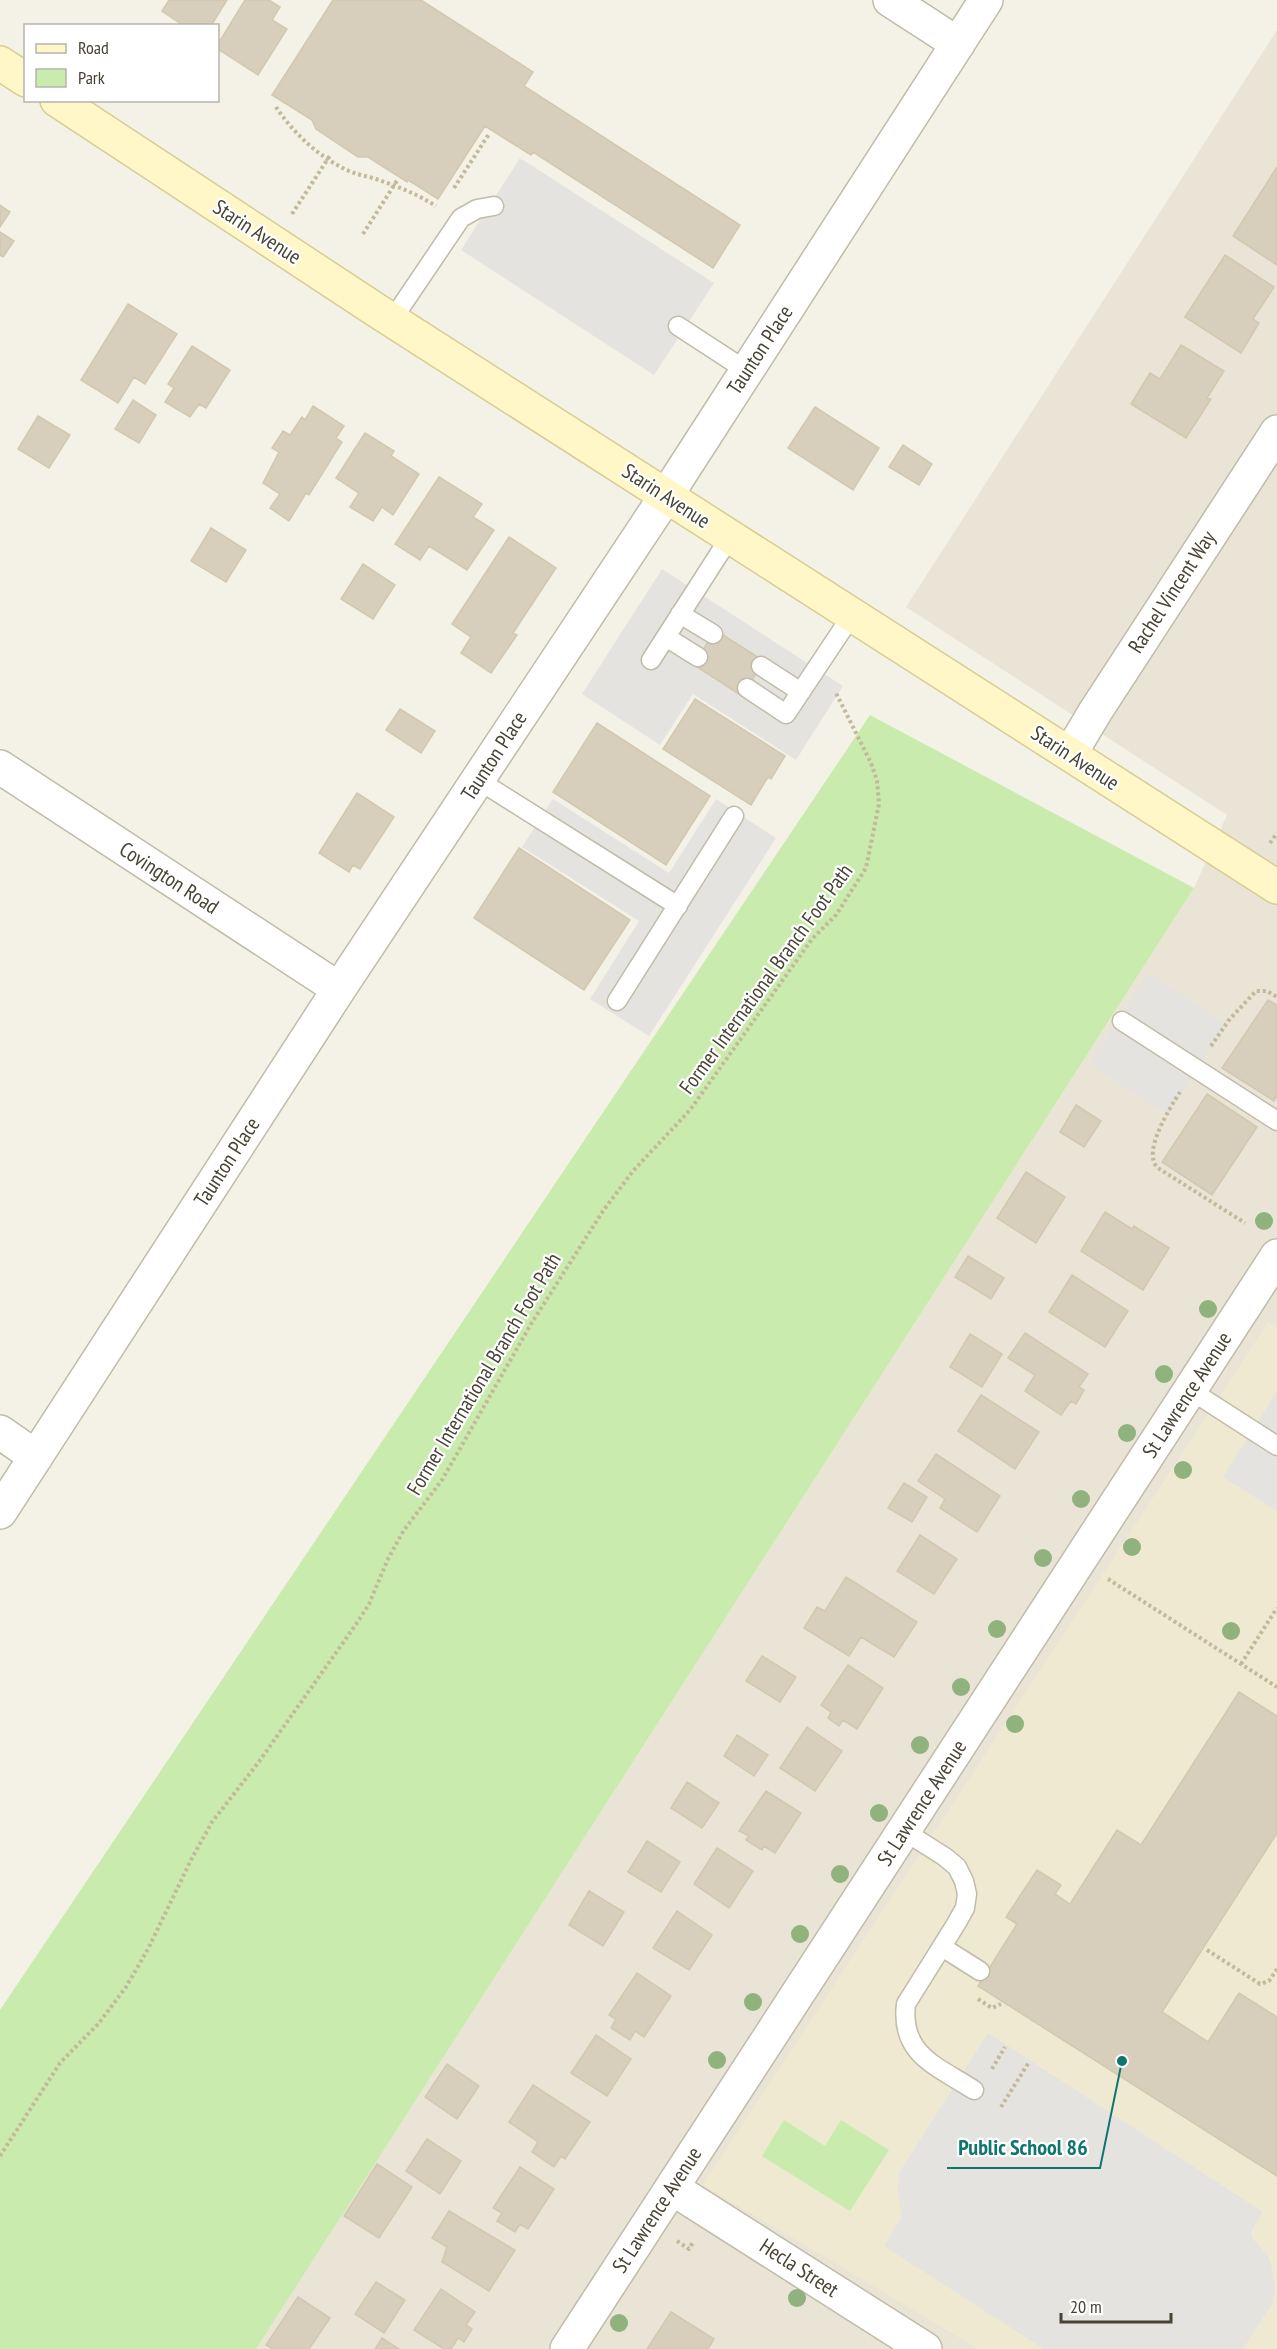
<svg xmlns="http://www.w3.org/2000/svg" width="1277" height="2349" font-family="'PT Sans Narrow',sans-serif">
<rect width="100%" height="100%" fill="#f4f2e7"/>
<path fill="#e9e4d5" d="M1277,30V1329L1268,1323L704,2184L979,2349H256L1194,888L1227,815L906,607Z"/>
<path fill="#eee9d0" d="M1268,1323L1277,1329V2349H979L703,2185Z"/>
<path fill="#c9ebad" d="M870,715L1194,888L256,2349H0V2010Z
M784,2120L825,2146L841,2120L889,2150L850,2211L762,2156Z"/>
<path fill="#e5e3df" d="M520,158L714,283L654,375L461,250Z
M662,569L843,686L796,760L693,694L660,745L582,694Z
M553,799L669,873L716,799L776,838L649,1036L590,999L639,921L522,847Z
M1148,973L1226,1024L1168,1115L1089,1064Z
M1277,1391V1511L1223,1477Z
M988,2033L1263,2212L1251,2232L1252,2238L1268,2256L1271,2264L1275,2290L1272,2304L1243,2349H1044L884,2246L902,2216L897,2191L899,2173Z"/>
<path fill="#d7cfbc" stroke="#d2c8ae" stroke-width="1.5" d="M169,0H227L211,26H184L162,11Z
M245,0H269L280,7L272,20L287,29L258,75L218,49V44Z
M333,0H421L533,72L524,86L740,225L713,268L533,152L531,155L485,126L438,199L408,180L407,182L368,157H358L316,129L312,120L272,95Z
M1277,167V265L1233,236Z
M0,205L10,212L0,227Z
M0,232L14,241L3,257L0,255Z
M1225,255L1274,287L1253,319L1259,323L1241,353L1185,317Z
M128,304L177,334L145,384L134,377L118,403L81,380Z
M1181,345L1224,371L1207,398L1211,399L1186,438L1131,404L1150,373L1160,379Z
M192,346L230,370L206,408L199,404L190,417L165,402L174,388L168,384Z
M133,400L156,415L139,443L115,429Z
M313,406L344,426L336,438L342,442L309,495L306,493L289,521L270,508L280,494L263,483L279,452L272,448L283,431L290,435L302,417L305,420Z
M815,407L879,448L853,490L788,448Z
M38,416L70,435L49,468L18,449Z
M365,433L394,451L391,456L419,474L393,515L382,507L373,521L350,507L359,493L336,478Z
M903,445L932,464L919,485L889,467Z
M439,477L482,504L473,517L494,530L467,570L429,546L420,560L395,544Z
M211,528L246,550L226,582L191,561Z
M509,537L556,568L513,633L517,635L491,673L461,653L471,637L452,624Z
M363,564L395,585L373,619L341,599Z
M715,630L764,661L742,696L694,665Z
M695,699L785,756L771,779L768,777L751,805L663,749Z
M400,709L435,731L421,753L386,730Z
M597,723L710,796L666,865L553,792Z
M357,793L394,817L360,869L353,865L349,872L319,853Z
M519,848L630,920L584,990L474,918Z
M1268,1000L1277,1005V1096L1274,1101L1222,1068Z
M1207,1094L1257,1127L1212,1195L1162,1162Z
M1076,1105L1101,1121L1084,1147L1060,1132Z
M1026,1172L1065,1197L1036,1243L997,1218Z
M1105,1212L1132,1229L1134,1226L1169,1248L1143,1290L1081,1251Z
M968,1256L1004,1278L991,1299L955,1277Z
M1072,1275L1128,1311L1105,1347L1049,1312Z
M1025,1333L1088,1374L1079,1387L1084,1390L1076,1404L1071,1401L1061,1415L1025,1391L1035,1375L1008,1358Z
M970,1334L1002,1354L982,1387L950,1367Z
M981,1395L1039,1432L1015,1469L958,1431Z
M936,1454L1000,1496L977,1532L940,1508L945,1499L918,1481Z
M904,1483L927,1497L912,1522L888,1508Z
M920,1535L957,1559L934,1594L897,1571Z
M846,1577L917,1622L894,1657L861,1637L849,1656L804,1628L817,1607L825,1611Z
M762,1656L796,1677L780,1702L746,1681Z
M848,1665L883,1688L857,1729L843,1720L839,1726L828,1718L831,1712L821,1705Z
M1239,1692L1277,1716V1833L1162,2012L1208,2042L1239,1993L1277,2017V2176L978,1986L1017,1924L1006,1917L1037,1870L1061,1885L1055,1894L1070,1904L1117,1830L1141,1845Z
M807,1727L842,1751L815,1791L780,1768Z
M737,1735L768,1755L754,1776L724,1756Z
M687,1782L719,1803L702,1828L671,1808Z
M766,1791L801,1813L775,1853L764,1846L762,1850L746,1840L749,1836L739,1831Z
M647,1841L680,1862L661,1892L628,1872Z
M717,1848L753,1871L729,1908L694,1884Z
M589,1891L624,1912L603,1946L569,1925Z
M677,1911L712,1935L689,1970L653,1948Z
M637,1973L671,1996L644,2037L635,2031L630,2040L611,2028L616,2019L609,2015Z
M596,2035L631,2059L607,2096L571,2073Z
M447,2064L479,2086L457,2119L425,2097Z
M533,2085L590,2122L565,2159L561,2156L554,2167L532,2152L538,2142L509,2122Z
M427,2139L461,2161L440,2194L406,2171Z
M377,2164L412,2187L379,2238L344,2216Z
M520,2167L554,2189L528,2229L520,2224L515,2232L497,2221L502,2213L493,2208Z
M449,2211L515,2250L489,2291L442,2262L447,2247L432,2238Z
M376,2282L405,2300L384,2333L355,2314Z
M441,2289L475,2312L466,2325L472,2329L464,2342L458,2338L451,2349H444L414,2330Z
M298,2297L330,2318L309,2349H273L266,2345Z
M671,2312L714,2339L708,2349H647Z
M382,2338L399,2349H375Z"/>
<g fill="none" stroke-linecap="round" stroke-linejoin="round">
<g stroke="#c1bba9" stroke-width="21">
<path id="lane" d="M392,320L461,218L477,209L494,206
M678,326L747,371
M680,614L713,634
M666,637L698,657
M651,660L730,537
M761,666L801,692
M747,688L786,714L852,615
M478,780L678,906
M617,1001L734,816
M1122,1021L1277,1121
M1190,1390L1277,1446
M904,1831L945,1857L957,1867L964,1881L967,1894L965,1908L956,1924L906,2004C900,2055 937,2066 974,2090
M942,1947L980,1971"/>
</g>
<g stroke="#c1bba9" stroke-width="36">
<path id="street" d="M890,0L958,44
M1070,754L1095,712L1277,432
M0,767L339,989
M0,1432L36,1457
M0,1512L339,989L666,496L986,0
M672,2188L925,2349
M567,2349L1277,1256"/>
</g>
<g stroke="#d8cc94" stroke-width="36">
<path id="secondary" d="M0,63L26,80
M57,100L376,310L1277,887"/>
</g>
<path stroke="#c3b899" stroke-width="4" stroke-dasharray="3 3" stroke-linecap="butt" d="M276,107C294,134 320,158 349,171C358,175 367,176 376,179C397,186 417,194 436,206
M454,188L489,134
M292,214L331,154
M363,234L398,179
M1270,843L1277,833
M1211,1046L1229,1020L1256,991H1267L1277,997
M1180,1092C1170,1108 1141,1153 1158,1168L1245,1223
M1108,1579L1277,1687
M1241,1664L1277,1608
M1207,1950L1260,1984L1269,1981L1277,1969
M978,1999L992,2008L1001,2004
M992,2069L1005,2047
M1001,2107L1029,2062
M0,2156L60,2063L99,2023L126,1987L148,1949L192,1858L212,1822L258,1763L357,1623L369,1604L388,1559L404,1530L442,1480L531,1324L603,1211L633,1171L690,1110L812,939L836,915L866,868L879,804L877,781L871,763L835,691
M677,2241L689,2249L693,2242"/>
<use href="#lane" stroke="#fff" stroke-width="18"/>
<use href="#street" stroke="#fff" stroke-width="33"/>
<use href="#secondary" stroke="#fff7c7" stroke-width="33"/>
</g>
<g fill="#90b27c">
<circle cx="1264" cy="1221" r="9"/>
<circle cx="1208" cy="1309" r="9"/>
<circle cx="1164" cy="1374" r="9"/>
<circle cx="1127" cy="1433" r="9"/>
<circle cx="1183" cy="1470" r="9"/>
<circle cx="1081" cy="1499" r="9"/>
<circle cx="1132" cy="1547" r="9"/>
<circle cx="1043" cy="1558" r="9"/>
<circle cx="997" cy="1629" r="9"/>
<circle cx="1231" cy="1631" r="9"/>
<circle cx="961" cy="1687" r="9"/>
<circle cx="1015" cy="1724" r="9"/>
<circle cx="920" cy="1745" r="9"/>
<circle cx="879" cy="1813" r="9"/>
<circle cx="840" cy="1874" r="9"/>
<circle cx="800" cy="1934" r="9"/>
<circle cx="753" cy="2002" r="9"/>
<circle cx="717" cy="2060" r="9"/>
<circle cx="797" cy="2298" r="9"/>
<circle cx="619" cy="2323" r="9"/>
</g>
<g text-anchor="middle" stroke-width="4.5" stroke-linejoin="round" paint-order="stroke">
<g font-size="21" fill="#484335" stroke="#fff">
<text transform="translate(257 232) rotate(33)" y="7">Starin Avenue</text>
<text transform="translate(760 350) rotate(-57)" y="7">Taunton Place</text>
<text transform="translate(666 496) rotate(33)" y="7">Starin Avenue</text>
<text transform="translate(1172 592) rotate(-57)" y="7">Rachel Vincent Way</text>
<text transform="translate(494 756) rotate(-57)" y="7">Taunton Place</text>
<text transform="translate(1075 758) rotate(33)" y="7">Starin Avenue</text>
<text transform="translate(169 878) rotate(33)" y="7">Covington Road</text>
<text transform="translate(766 979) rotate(-54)" y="7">Former International Branch Foot Path</text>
<text transform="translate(227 1162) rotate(-57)" y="7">Taunton Place</text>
<text transform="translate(484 1374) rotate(-59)" y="7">Former International Branch Foot Path</text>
<text transform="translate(1187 1395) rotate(-57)" y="7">St Lawrence Avenue</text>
<text transform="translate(922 1803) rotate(-57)" y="7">St Lawrence Avenue</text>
<text transform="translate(657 2210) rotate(-57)" y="7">St Lawrence Avenue</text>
<text transform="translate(799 2268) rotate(33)" y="7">Hecla Street</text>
</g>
</g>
<path fill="none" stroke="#0f766e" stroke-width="2" d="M1122 2061L1100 2168H947"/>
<circle fill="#0f766e" stroke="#fff" stroke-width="2" cx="1122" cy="2061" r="6"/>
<g font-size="22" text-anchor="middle" font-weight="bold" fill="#0f766e" stroke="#fff" stroke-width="4.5" stroke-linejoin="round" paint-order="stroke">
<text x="1023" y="2155">Public School 86</text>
</g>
<rect x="24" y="24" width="195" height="78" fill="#ffffff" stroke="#b6b4ae" stroke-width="1.5"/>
<rect x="36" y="44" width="30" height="9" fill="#fff7c7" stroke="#b6b4ae" stroke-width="1.5"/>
<text x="78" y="54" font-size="18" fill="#484335">Road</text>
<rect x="36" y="69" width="30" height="18" fill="#c9ebad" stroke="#b6b4ae" stroke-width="1.5"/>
<text x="78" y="84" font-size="18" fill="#484335">Park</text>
<path d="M1061 2313v9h110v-9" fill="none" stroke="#484335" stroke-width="3"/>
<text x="1070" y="2313" font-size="18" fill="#484335" stroke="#ffffff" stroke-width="4.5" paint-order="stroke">20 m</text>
</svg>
